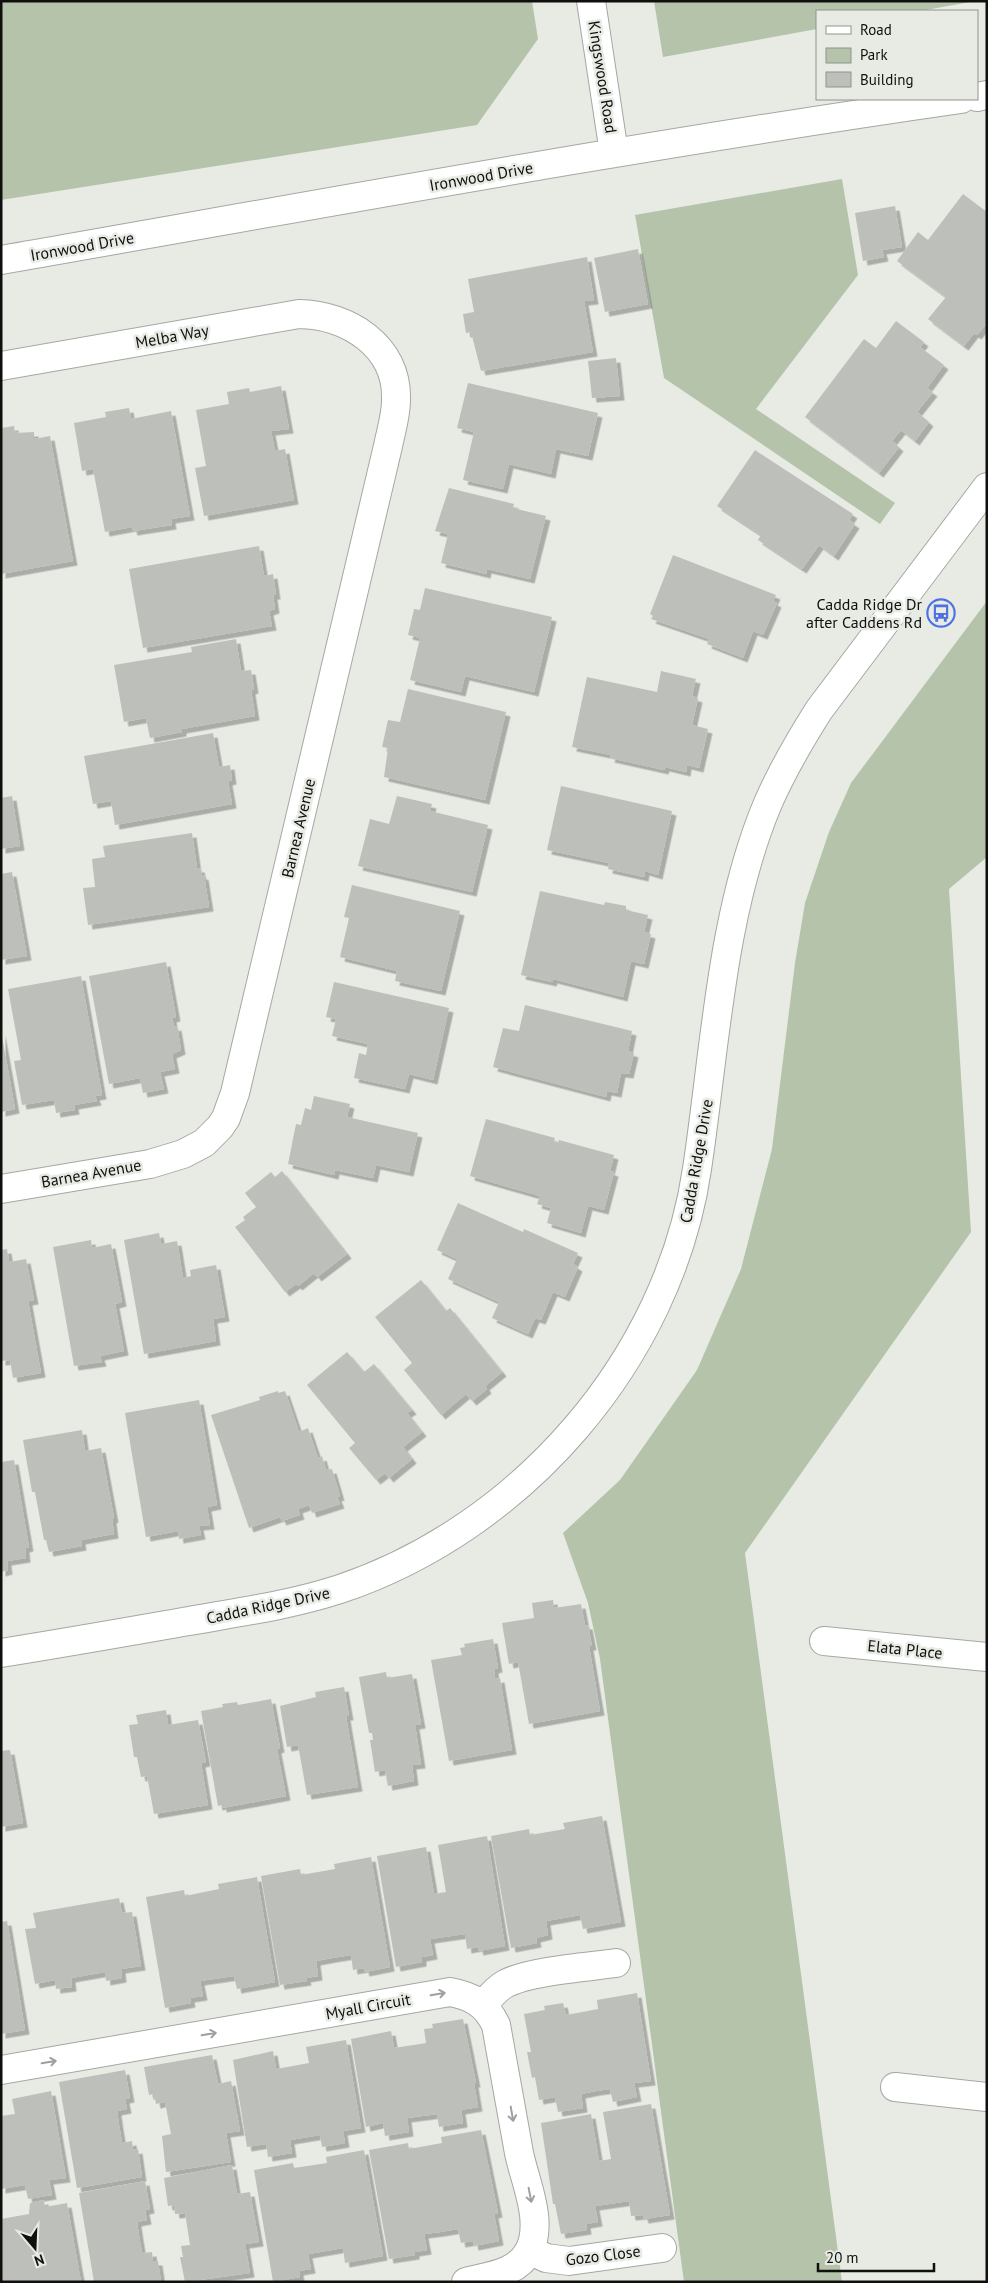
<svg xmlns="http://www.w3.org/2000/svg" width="988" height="2283" font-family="'PT Sans',sans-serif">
<defs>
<filter id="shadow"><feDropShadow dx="4.5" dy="4.5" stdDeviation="0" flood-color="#0004"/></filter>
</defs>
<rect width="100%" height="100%" fill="#e7ebe4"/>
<path fill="#b5c3aa" d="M1,1H532L538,39L477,125L1,200Z
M654,1H976L920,11H817V29L663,57Z
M842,179L858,275L756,409L895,503L880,524L664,378L635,215Z
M987,601V857L949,889L971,1232L745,1553L842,2282H684L600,1659L588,1603L563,1533L620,1480L697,1370L741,1269L772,1149L795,963L805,903L829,832L851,783Z"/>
<path fill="#bdc0ba" filter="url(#shadow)" d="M963,194L987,212V323L977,335L974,333L964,346L928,319L946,297L897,261L918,232L928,240Z
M895,206L902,247L882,250L884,257L863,261L855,213Z
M638,249L648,304L605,312L594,258Z
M587,257L594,300L584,301L593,352L481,371L471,332L466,333L463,314L474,312L468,279Z
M896,321L924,342L920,347L944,365L927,388L933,392L917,412L929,422L915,441L901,430L892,441L899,447L879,473L805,417L864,339L876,348Z
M616,358L620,396L592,398L588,361Z
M468,383L598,413L588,456L556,449L551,474L509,464L503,489L463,480L474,432L457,428Z
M281,386L289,429L271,431L275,451L285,449L294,500L204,516L195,468L206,466L196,410L229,404L227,392L249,388L250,392Z
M129,408L131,419L171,411L190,516L171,519L172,525L133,531L132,527L105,532L93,469L82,471L74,423L106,417L105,412Z
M14,426L15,433L34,432V439L50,436L73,561L1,574V428Z
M755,450L853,514L849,520L855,524L834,556L819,545L802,569L758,540L761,535L717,506Z
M449,488L514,504L513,508L546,516L530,579L487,569L486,574L441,563L448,534L435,531Z
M259,546L264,576L273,574L276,595H273L275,609L269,611L272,626L143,648L129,569Z
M673,555L776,595L773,601L777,603L763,635L753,631L743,658L707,644L709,639L651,619L653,616L650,614Z
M425,588L552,617L534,692L465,676L461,692L410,680L420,638L408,635L414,609L420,610Z
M236,639L241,671L251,670L254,689L251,690L255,716L182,729V732L150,738L146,718L124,722L114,665L192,652L191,647Z
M661,671L696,679L692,696L698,698L692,725L708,729L699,768L687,765L686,772L665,767L664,770L610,758L611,755L572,747L587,677L657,692Z
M408,689L506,712L485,800L384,777L388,748L382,747L388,720L400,722Z
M213,733L219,767L230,765L232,780L228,781L232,804L115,825L111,801L93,804L84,756Z
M561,786L672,811L658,875L645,871L644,877L608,869L609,863L547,850Z
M12,796L20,846L1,849V798Z
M397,796L432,804L430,811L488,825L472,892L358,866L370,819L389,824Z
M192,833L197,868H200L202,876L204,875L209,907L88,925L83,888L95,887L92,859L105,857L103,846Z
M12,872L27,956L1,960V874Z
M352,885L460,911L441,991L395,981L397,971L340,957L349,918L344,917Z
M540,891L604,905L605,902L626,906V910L648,915L644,932L651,934L644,964L631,961L623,997L553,979L552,982L521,975Z
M166,962L176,1017L172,1018L174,1027L177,1026L181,1050L172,1054L175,1069L160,1072L164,1089L143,1093L140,1078L109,1084L89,976Z
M81,976L102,1095L95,1096L97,1101L74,1105L75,1110L56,1113L54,1100L22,1105L14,1061L21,1060L8,989Z
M334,982L449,1008L433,1080L409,1074L405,1089L354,1078L359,1053L366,1055L368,1044L332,1036L336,1019L326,1017Z
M525,1005L632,1031L628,1051L634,1053L629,1074L621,1073L617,1093L607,1091L606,1097L493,1067L503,1028L519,1031Z
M1,1031L15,1109L1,1112Z
M314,1096L350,1104L347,1117L418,1133L409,1172L376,1165L373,1178L335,1170L334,1175L288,1164L296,1124L301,1125L305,1108L311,1110Z
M486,1119L555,1138L554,1142L558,1143L559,1140L614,1155L610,1171L614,1172L604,1210L588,1206L581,1233L547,1223L551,1208L537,1204L540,1196L470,1176Z
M282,1171L347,1254L317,1277L314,1273L298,1286L296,1284L285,1292L235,1227L245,1220L243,1217L256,1207L245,1193L271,1172L275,1177Z
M458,1203L523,1232L524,1229L578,1253L573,1264L578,1267L565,1297L553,1292L541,1320L535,1318L528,1334L492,1318L499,1302L448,1279L457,1259L437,1250Z
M159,1233L161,1244L177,1241L183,1278L191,1276L190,1270L216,1265L225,1317L213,1319L216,1341L144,1354L124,1240Z
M91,1240L92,1248L111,1244L122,1302L115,1304L124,1351L100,1356L102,1362L74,1366L53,1247Z
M7,1249L9,1262L26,1259L34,1300L28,1301L41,1373L13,1378L10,1360L1,1361V1250Z
M421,1280L446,1311L450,1308L502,1372L485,1386L487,1389L472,1401L466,1394L441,1415L404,1370L412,1363L375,1317Z
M347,1352L364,1372L374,1364L412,1410L407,1413L422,1432L403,1447L412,1459L389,1478L385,1473L376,1480L349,1448L355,1443L307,1385Z
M278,1391V1393L285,1391L299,1432L308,1428L318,1458L322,1456L326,1470L332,1469L340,1496L337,1497L340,1504L312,1513L309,1505L298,1509L300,1515L282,1521L280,1517L249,1528L211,1415L260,1400L259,1397Z
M199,1400L217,1505L207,1507L210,1525L199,1526L201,1535L179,1539L178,1531L146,1537L125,1413Z
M82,1430L85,1451L101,1448L114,1518L112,1519L114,1534L81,1540L82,1546L49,1552L46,1540H44L35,1492H32L23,1440Z
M14,1460L29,1547L25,1548L26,1558L7,1561L8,1570L1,1572V1462Z
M553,1600L554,1608L581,1604L585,1625H588L592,1646H589L600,1711L529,1724L518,1662L509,1664L502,1623L534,1618L532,1603Z
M493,1639L498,1668L494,1669L495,1679L500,1678L512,1750L449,1761L431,1660L462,1655L460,1648L465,1647L464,1644Z
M386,1672L387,1678L412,1674L421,1724L415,1725L421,1764L412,1765L414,1781L388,1786L385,1770L375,1772L370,1740H373L372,1733H369L359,1677Z
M344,1687L349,1716H346L358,1787L307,1795L298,1745L287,1747L280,1706L316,1697L315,1692Z
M271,1699L280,1748L277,1749L286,1796L222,1808V1805L218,1806L201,1711L223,1707L222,1704L237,1702L238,1705Z
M166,1710L168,1725L198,1720L206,1762L201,1763L208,1805L154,1814L147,1776L141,1777L137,1757H134L129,1725L138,1724L136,1715Z
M10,1750L23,1823L1,1827V1751Z
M602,1816L621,1922L583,1929L580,1915L546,1921L548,1935L536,1938L537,1943L511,1948L491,1836L529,1829L530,1835L565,1829L563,1823Z
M487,1836L505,1946L479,1951L478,1947L467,1949L465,1934L430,1939L433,1955L422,1957V1962L396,1967L377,1856L426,1847L434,1894L446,1892L438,1845Z
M371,1857L390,1967L365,1972L364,1968L353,1970L351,1955L332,1958L316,1961L318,1976L306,1978L307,1981L280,1985L261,1876L300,1869L301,1875L335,1869L334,1864Z
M257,1877L275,1982L237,1989L234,1976L200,1981L203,1996L190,1998L191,2003L165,2008L146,1897L184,1890L185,1896L219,1889L218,1884Z
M119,1898L122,1913L132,1912L141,1966L121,1969L122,1978L106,1981L105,1972L71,1978L72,1987L56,1989L55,1980L35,1984L25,1929L36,1928L33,1913Z
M7,1921L25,2030L1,2034V1922Z
M637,1993L651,2081L634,2083L637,2097L613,2102L610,2089L596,2091L581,2094L583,2108L558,2112L555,2097L539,2100L535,2077L532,2078L527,2052H531L524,2014L545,2010L544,2006L563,2003L566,2015L598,2009L597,2000Z
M463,2019L476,2083H474L478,2107L461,2110L463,2123L439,2127L437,2114L407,2118L409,2132L385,2136L383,2123L366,2127L351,2039L391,2031L394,2048L426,2043L424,2029L433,2028L432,2024Z
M346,2040L361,2128L343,2131L345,2143L322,2147L320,2135L290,2140L292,2153L268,2157L266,2144L247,2147L233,2060L273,2051L276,2069L309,2063L306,2047Z
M212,2055L218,2084L231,2081L240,2131L226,2133L231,2162L166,2172L162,2136L171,2134L165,2102L156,2104L154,2094L149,2095L144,2067Z
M125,2070L130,2098L125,2099L127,2109L117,2111L119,2125L122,2143L132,2141L133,2150L138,2149L142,2177L77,2188L59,2082Z
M51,2091L66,2178L49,2180L52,2195L28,2199L25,2185L1,2189V2116L15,2114L12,2099Z
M651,2104L670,2215L644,2219L643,2215L631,2216L629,2201L595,2206L598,2222L586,2224L587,2230L561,2234L555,2204H553L541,2123L591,2114L599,2161L611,2159L603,2112Z
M481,2130L498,2213L494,2214L499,2241L474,2246L473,2241L461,2243L458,2229L440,2232L424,2234L427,2250L415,2252V2255L389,2259L369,2150L408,2143L409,2149L442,2143L441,2137Z
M364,2150L383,2256L345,2263L343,2248L308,2254L311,2269L299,2271L300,2277L273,2282L254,2170L293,2163L294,2168L327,2163L326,2157Z
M232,2165L237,2194L250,2192L254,2215L259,2242L245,2244L250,2273L185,2282L180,2257H183L181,2246L190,2245L185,2213L175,2214L174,2205L168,2206L164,2178Z
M145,2181L150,2209L145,2210L147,2220L137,2222L139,2236L142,2253L152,2252L153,2261H158L161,2282H94L79,2193Z
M44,2200L45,2207L67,2203L81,2282H1V2219L29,2214L30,2203Z"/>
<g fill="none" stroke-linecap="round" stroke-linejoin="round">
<g stroke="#a4a8a2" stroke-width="30">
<path id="minor" d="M591,1L614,153
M977,97L987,95
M1,260C321,204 640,145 961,99
M1,366L299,314C348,315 398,346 396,400C396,416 391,431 388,446L235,1093L226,1118L220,1127L204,1143L183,1154L150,1164L1,1189
M824,1641L987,1657
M1,1653C64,1643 126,1632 189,1621C240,1612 291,1605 340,1589C522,1528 669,1359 697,1169C715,1050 721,914 768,803C782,771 800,740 819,710L987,487
M483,2005C490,1997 496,1989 505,1984C529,1971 587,1967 616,1963
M1,2070L450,1992C472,1996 486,2004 496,2025C504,2068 511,2110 519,2153C525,2182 544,2222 529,2251C517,2274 488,2276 466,2282
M895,2087L987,2097
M530,2250L546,2258L569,2261L662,2248"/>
</g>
<use href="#minor" stroke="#fff" stroke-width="28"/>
</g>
<defs><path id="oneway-shaft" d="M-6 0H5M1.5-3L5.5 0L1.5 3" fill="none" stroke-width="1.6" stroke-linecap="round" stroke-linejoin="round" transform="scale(1.25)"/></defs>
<g stroke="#9f9f9f">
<use href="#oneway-shaft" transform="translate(438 1994) rotate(-10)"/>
<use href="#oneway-shaft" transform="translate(209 2034) rotate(-10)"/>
<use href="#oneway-shaft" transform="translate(49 2062) rotate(-10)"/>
<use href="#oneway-shaft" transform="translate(512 2114) rotate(80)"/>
<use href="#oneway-shaft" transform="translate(530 2195) rotate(79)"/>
</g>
<defs>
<g id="bus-ring" transform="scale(1.4375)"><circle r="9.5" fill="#e7ebe4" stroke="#4d71e5" stroke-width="1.5"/><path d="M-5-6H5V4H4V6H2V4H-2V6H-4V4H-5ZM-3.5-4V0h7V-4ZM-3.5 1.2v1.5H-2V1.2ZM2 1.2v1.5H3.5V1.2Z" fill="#4d71e5"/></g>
</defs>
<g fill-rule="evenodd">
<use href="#bus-ring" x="941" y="613"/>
</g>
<g text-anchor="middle" stroke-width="5" stroke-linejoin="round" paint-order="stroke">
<g font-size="16" fill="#0f100e" stroke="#e7ebe4">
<text transform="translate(603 77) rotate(81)" y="6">Kingswood Road</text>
<text transform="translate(481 176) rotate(-10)" y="6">Ironwood Drive</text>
<text transform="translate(82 246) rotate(-10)" y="6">Ironwood Drive</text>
<text transform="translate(172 336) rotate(-10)" y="6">Melba Way</text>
<text transform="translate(298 828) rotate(-77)" y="6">Barnea Avenue</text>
<text transform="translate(696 1161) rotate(-80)" y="6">Cadda Ridge Drive</text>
<text transform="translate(91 1173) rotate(-10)" y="6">Barnea Avenue</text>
<text transform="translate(268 1605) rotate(-12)" y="6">Cadda Ridge Drive</text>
<text transform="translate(905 1649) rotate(6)" y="6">Elata Place</text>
<text transform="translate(368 2006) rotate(-10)" y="6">Myall Circuit</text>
<text transform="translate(603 2255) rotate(-7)" y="6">Gozo Close</text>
</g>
<g font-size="16" fill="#0f100e" stroke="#e7ebe4" text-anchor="end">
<text x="922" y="610">Cadda Ridge Dr<tspan x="922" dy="18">after Caddens Rd</tspan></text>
</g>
</g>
<rect width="988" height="2283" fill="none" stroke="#0f100e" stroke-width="5"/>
<rect x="816" y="10" width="162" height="90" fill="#e7ebe4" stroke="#91938e"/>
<rect x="826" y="26" width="25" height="8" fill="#ffffff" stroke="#91938e"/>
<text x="860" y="35" font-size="15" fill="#0f100e">Road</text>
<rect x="826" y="48" width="25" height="15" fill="#b5c3aa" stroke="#91938e"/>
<text x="860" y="60" font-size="15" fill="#0f100e">Park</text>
<rect x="826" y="72" width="25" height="15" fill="#bdc0ba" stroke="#91938e"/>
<text x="860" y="85" font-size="15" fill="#0f100e">Building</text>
<g transform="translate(35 2248) rotate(161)" stroke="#e7ebe4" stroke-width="4" paint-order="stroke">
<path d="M0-4L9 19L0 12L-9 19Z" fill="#0f100e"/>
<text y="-8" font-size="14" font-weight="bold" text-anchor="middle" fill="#0f100e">N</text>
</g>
<path d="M818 2263v8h116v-8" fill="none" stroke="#0f100e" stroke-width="2.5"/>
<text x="826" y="2263" font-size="15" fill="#0f100e" stroke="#e7ebe4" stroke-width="4" paint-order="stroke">20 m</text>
</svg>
